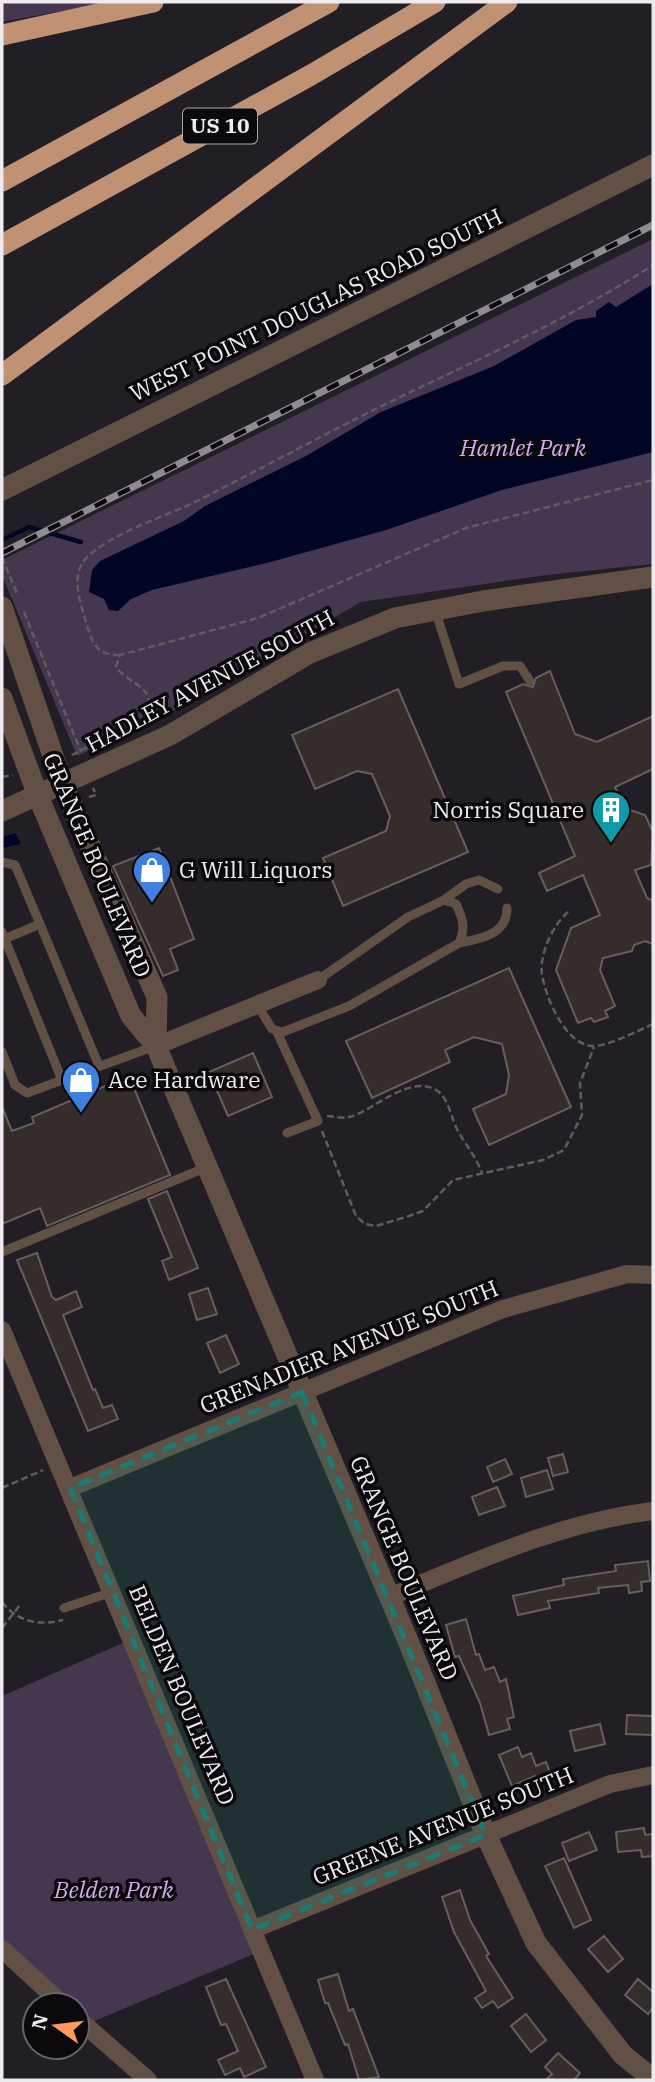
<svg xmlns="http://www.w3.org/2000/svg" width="655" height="2082" font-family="'IBM Plex Serif',serif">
<rect width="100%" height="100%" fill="#221e25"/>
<path fill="#463750" d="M2,2H110L2,22Z
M653,239V564L546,575L361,602L161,718L77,756L2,575V560Z
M132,1639L261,1951L85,2025L77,2018V2005H63L2,1949V1696Z"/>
<path fill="#010526" d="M653,284V452L502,490L386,530L267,563L152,590L131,599L118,611L109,610L104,599L89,592L92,570L100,561L184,521L205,506L306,456L381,412L494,366L576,320L596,317V311L609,302L616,307Z
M15,833L21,844L2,848V837Z"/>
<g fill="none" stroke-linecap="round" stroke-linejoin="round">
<path stroke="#010526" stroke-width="4.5" d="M2,540L29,527L81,542"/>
</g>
<path fill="#352d2b" stroke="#685f5d" stroke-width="2" d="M550,671L575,734L597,742L653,716V769L615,787L624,808L645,815L653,832L651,865L635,870L647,898L653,901V944L645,941L634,945L632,951L603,958L600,970L615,1006L605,1011L608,1017L594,1022L591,1018L578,1023L556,970L571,928L600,915L583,875L547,891L539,873L575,856L506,692L523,684L533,687L536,678Z
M398,689L468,852L343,906L323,858L386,831L390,816L372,774L357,771L315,789L292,735Z
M159,848L194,939L170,949L178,970L163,976L113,866Z
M509,968L571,1107L489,1145L473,1109L506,1094L509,1075L502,1044L474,1037L445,1050L450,1062L372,1098L346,1041Z
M253,1053L272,1097L228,1116L209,1072Z
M129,1076L170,1175L47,1226L40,1208L2,1224V1107L12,1131L34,1123L32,1117Z
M167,1191L198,1268L169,1280L162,1261L172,1257L148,1199Z
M37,1253L52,1297L56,1300L76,1291L82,1307L63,1315L93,1390L95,1389L103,1408L112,1405L118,1419L88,1431L17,1260Z
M208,1288L217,1314L197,1320L189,1294Z
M226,1335L239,1364L220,1373L207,1343Z
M563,1454L568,1472L553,1476L548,1458Z
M505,1459L512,1474L493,1482L487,1467Z
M547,1470L553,1489L526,1497L521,1478Z
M497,1487L505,1506L479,1515L472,1497Z
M648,1561L650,1581L641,1582L642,1591L629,1593L628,1585L598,1588L599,1593L548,1601L550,1608L518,1615L513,1596L564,1585L563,1579L616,1571L615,1565Z
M466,1619L476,1655L479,1654L485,1670L494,1667L500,1682L506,1679L514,1717L507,1719L510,1729L489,1735L480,1703L459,1656L455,1657L446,1625Z
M627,1715L653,1716V1735L626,1734Z
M600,1724L605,1744L575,1751L570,1731Z
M518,1747L522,1757L531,1753L536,1766L546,1762L552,1778L539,1784L535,1776L512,1786L499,1755Z
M644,1828L645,1835L653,1834V1856L642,1857L641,1850L618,1852L616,1832Z
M589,1832L597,1850L569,1861L562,1843Z
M564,1858L591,1920L574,1928L545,1866Z
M460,1890L470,1920L489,1954L486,1956L513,1998L498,2008L493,2001L482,2008L475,1998L486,1991L454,1932L442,1897Z
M604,1936L623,1959L608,1972L588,1949Z
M338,1974L349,2011L353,2009L379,2077L359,2080L348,2044L345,2045L328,2003H325L318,1980Z
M226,1979L266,2067L244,2077L240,2068L225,2075L218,2060L238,2051L226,2024L221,2025L206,1987Z
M638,1979L653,1992V2008L648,2014L625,1995Z
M526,2014L546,2040L531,2052L511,2026Z
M558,2053L580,2073L574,2080H546L552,2074L545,2067Z"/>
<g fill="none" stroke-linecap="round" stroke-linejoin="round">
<path stroke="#5f5c62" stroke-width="2.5" stroke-dasharray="7 3.5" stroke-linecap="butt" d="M2,557L18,596
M24,612L81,752
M120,655C100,655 94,648 88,629C83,610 70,580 83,562C103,536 166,516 195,502C261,469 324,434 390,402C479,359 569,319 653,265
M72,755L144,718C160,686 131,687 116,667L120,655L258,618L466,528L653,480
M2,777L13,775
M89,797L96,795L93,788
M568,912C553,925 539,954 542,975C546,998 565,1044 592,1046C606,1047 640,1030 653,1024
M327,1116C333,1116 342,1119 349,1117C374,1111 412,1071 439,1092C450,1102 451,1119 458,1131C467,1147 475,1155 482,1173
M322,1131L356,1216L365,1224L376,1226L409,1216L423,1211L453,1180L543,1160L564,1150L582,1115L580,1083L594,1047
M2,1488L43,1470
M2,1602C17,1622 40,1626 63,1620
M2,1628L20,1605"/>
<path stroke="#635044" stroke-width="9" d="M435,610L459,684L503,666H520L530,681
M2,862L15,865L40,924
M444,900L466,884L479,880L498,889
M2,932L62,1080
M2,940L40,924L99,1066
M459,943C480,939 507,935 507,908
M258,1006L272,1029L283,1032L349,1006L459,943C466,928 463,919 456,904L444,900L408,917L318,980
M277,1032L318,1121L287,1133
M2,1052L15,1085L27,1093L155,1046
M2,1252L207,1167
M64,1608L112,1592"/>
<path stroke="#635044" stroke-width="18" d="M156,1046L318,980
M2,1330L315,2080
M70,1488L503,1309L627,1274L653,1275
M389,1597C474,1562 561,1522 653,1511
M252,1930L610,1784L653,1775
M2,1949L63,2005
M77,2018L148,2080"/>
<path stroke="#635044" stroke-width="21" d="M2,490L653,165
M2,607L63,785L157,997L156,1046
M2,698L38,796L131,1016L156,1046L409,1643L486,1835L536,1943L623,2055L653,2079
M2,811L170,735L310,653L395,618L483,601L653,577"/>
<path stroke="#c19174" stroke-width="21" d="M2,35L153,2
M2,181L329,2
M2,245L311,75L435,2
M2,375L507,2"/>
<g stroke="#8e8b91" stroke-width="7">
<path id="rail" d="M2,553L653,225"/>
</g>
<use href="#rail" stroke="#0b090c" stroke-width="4.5" stroke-dasharray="13" stroke-linecap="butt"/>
</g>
<path fill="#1a7c74" fill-opacity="0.2" stroke="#1a7c74" stroke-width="5" stroke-dasharray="14 9" stroke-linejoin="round" d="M302,1392L486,1835L252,1930L70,1488Z"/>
<defs>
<g id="building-pin" transform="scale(2.0125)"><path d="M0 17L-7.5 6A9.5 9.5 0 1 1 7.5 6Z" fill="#0f9aa8" stroke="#0b090c"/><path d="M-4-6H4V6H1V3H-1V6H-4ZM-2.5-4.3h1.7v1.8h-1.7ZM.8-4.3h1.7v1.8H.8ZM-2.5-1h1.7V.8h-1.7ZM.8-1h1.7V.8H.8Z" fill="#fff"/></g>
<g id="shop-pin" transform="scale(2.0125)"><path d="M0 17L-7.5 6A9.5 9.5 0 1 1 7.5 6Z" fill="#3f7fe0" stroke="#0b090c"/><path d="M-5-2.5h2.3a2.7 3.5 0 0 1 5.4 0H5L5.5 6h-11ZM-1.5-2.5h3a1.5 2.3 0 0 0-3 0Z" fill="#fff"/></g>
</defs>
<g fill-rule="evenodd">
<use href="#building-pin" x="611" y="810"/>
<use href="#shop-pin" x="152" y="870"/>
<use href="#shop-pin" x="81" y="1080"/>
</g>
<g text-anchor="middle" stroke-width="7" stroke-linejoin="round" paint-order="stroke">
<rect fill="#0b090c" stroke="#a9a7ab" stroke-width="2" x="183" y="108.5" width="74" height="35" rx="5"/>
<g font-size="21" font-weight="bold" fill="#edebef">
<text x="220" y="133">US 10</text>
</g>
<g font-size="23" fill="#edebef" stroke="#0b090c">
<text transform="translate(316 305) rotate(-26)" y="8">WEST POINT DOUGLAS ROAD SOUTH</text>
<text transform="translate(210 681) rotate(-28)" y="8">HADLEY AVENUE SOUTH</text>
<text transform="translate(97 865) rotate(67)" y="8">GRANGE BOULEVARD</text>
<text transform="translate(349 1347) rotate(-22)" y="8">GRENADIER AVENUE SOUTH</text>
<text transform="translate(404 1568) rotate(67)" y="8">GRANGE BOULEVARD</text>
<text transform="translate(182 1695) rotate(67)" y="8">BELDEN BOULEVARD</text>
<text transform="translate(443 1826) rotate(-22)" y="8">GREENE AVENUE SOUTH</text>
</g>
<g font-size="23" font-style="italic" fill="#d3acee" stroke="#0b090c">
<text x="523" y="456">Hamlet Park</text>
<text x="114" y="1898">Belden Park</text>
</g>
<g font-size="23" fill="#edebef" stroke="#0b090c" text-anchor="start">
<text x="584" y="818" text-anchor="end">Norris Square</text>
<text x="179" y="878">G Will Liquors</text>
<text x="108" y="1088">Ace Hardware</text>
</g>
</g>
<rect width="655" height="2082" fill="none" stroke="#edebef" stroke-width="7"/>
<g transform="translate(56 2026) rotate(284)"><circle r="33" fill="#0b090c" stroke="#656367" stroke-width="2"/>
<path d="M0-5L12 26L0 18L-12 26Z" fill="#ff9b5b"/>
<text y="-10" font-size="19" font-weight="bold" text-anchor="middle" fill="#edebef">N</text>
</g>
</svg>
